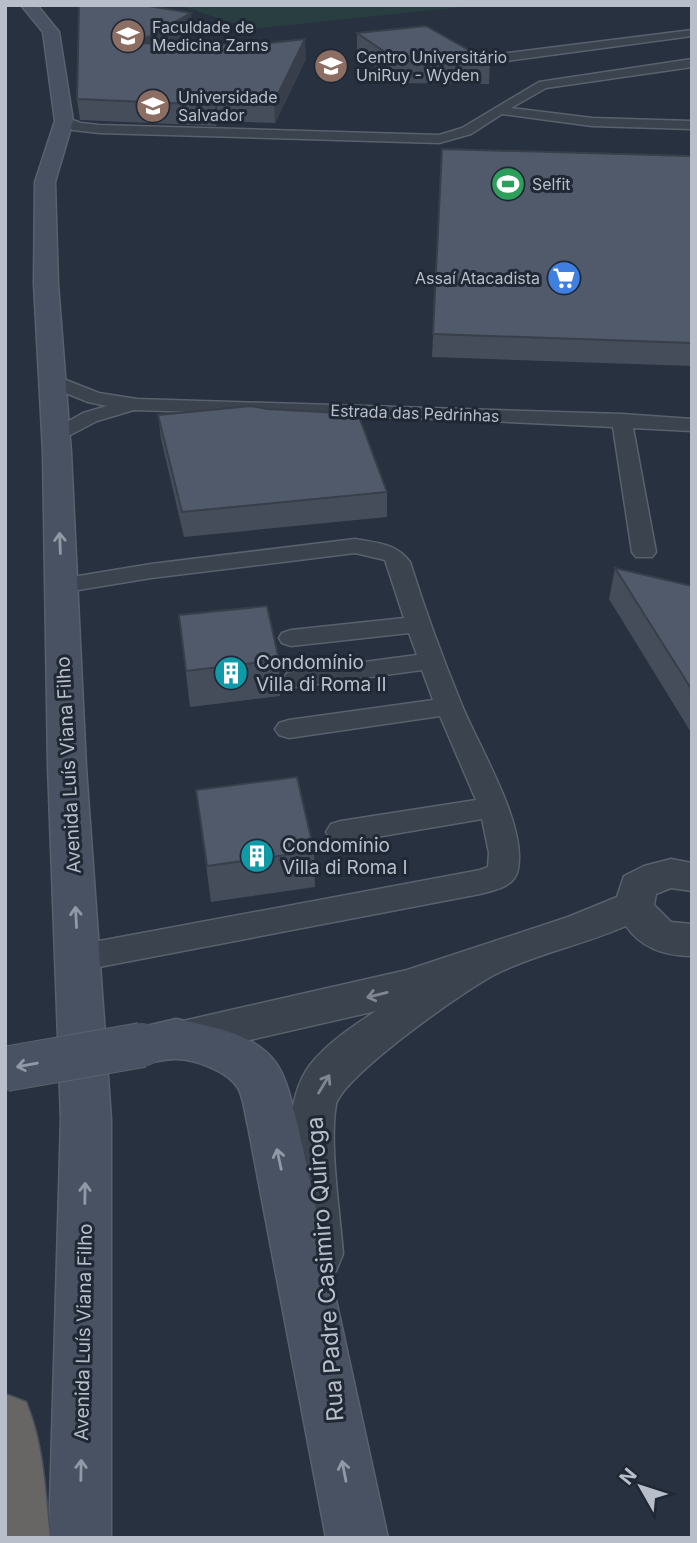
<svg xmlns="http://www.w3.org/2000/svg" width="697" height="1543" font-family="Inter,sans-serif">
<rect width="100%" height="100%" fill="#27313f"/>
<path fill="#293e40" d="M178,5H481L251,29Z"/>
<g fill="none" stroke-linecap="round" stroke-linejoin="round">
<g stroke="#59616d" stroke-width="3">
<path id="minor" d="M692,30V36L484,64L478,60L484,56Z
M692,59V67L546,88L511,108L592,118L692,121V129L592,126L502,114L471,134L439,143L99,133L73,130L57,121L64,117L81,123L99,125L439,135L462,128L539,82Z
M53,375L99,393L137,399L622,414L692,419V431L633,428L656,552L652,557H636L632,552L613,427L469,420L134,410L97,421L55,443L48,441L45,437L48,433L83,413L107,406L88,402L46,385L43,381Z
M355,539C377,543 396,543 410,562C425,610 442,657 461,703C478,746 527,824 518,869C515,887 495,890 480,894L78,971L67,967L62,958L67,949L78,945L480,870L488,867L489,853L482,819L341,843L331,840L326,832L331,824L341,821L476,800L440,716L289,738L279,735L275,729L279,723L289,720L433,700L422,670L296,687L287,685L283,679L287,673L296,671L417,655L409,633L291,646L282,643L279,638L282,633L291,630L404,618L385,560L355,553L151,578L60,593L52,591L48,586L52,581L60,579L151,564Z"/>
</g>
<g stroke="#59616d" stroke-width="3">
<path id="tertiary" d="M671,859L692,863V891L671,888L656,894L654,905L671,922L692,924V956C665,956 641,948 626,926C585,944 540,953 500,972C471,985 341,1077 336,1105C329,1143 340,1213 343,1254L336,1271L319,1277L302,1271L295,1254C292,1201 277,1108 310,1065C327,1043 353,1026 376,1011L176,1057L161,1052L155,1039L161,1026L407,970L568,917L617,897L624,876L644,866Z"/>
</g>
<g stroke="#59616d" stroke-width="3">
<path id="secondary" d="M21,5H37L59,32L73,121L55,182L58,284L71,452L86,767L111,1119V1538H49L61,1119L48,767L43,452L34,284L35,182L55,121L43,32Z
M176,1019C209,1026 255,1033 276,1063C288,1080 292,1106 298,1126L388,1538H326L248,1126C245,1115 244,1098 238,1088C228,1071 193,1058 174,1059C152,1060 149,1067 125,1059L119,1045L125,1031Z"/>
</g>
<g stroke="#464e5a" stroke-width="3">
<path id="trunk" d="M5,1394L26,1402C44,1445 45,1492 50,1538H5Z"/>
</g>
<use href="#minor" fill="#3b434f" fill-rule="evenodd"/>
<use href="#tertiary" fill="#3b434f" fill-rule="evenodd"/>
<use href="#secondary" fill="#495262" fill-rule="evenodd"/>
<use href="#trunk" fill="#676664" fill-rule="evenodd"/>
<g stroke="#59616d" stroke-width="46" stroke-linecap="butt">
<path id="secondary-bridge" d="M5,1069L142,1045"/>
</g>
<use href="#secondary-bridge" stroke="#495262" stroke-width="44"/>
</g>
<path fill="#454d5b" d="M191,13L192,31L171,43L306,59L275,123L218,121L216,126L80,120L77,99Z
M357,33L490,62L489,84L397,83L357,53Z
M692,158V366L432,357L441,168Z
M158,415L387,492V517L184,537L161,439Z
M615,568L692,586V734L609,599Z
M179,615L279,660L280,696L190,707Z
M196,790L314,851L315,887L211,902Z"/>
<path fill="#383f4a" d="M191,13L192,31L139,62L137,43Z
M305,39L306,59L275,123L274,102Z
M217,100L218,121L216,126L215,105Z"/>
<path fill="#505a6a" stroke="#383f4a" stroke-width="2" d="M79,5H143L191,13L137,43L252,45L305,39L274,102L217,100L215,105L77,99Z
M426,26L490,62L398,61L357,33Z
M442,149L691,156L692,343L433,334Z
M251,406L268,409L358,414L387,492L182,512L158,415Z
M615,568L692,586V690Z
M267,606L279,660L186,671L179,615Z
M297,777L314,851L207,866L196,790Z"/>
<defs><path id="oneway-shaft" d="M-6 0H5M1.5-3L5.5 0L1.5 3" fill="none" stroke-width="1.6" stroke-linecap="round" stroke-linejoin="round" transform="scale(1.75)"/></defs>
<g stroke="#9199a6">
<use href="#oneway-shaft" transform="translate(60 543) rotate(-92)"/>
<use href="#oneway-shaft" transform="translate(76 917) rotate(-93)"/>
<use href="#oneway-shaft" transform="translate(27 1065) rotate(170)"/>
<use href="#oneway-shaft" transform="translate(279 1159) rotate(-102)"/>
<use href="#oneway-shaft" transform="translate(85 1193) rotate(-89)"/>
<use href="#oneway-shaft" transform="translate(81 1470) rotate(-89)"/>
<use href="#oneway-shaft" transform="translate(344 1471) rotate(-101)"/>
</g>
<g stroke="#808793">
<use href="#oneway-shaft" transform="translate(377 995) rotate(166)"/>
<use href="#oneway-shaft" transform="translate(324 1084) rotate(-59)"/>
</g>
<defs>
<g id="university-disc" transform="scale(1.75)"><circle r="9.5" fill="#8d6e63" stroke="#202835"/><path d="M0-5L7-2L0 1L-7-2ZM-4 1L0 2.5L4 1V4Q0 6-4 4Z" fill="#fff"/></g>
<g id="stadium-disc" transform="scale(1.75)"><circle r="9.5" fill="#2e9e5b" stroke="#202835"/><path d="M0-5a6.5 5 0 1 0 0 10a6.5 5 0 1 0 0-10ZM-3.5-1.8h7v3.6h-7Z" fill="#fff"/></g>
<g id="supermarket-disc" transform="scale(1.75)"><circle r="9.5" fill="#3f7fe0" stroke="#202835"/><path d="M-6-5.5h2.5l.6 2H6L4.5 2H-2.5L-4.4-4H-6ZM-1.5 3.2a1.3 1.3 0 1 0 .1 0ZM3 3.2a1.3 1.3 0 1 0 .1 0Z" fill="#fff"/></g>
<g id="building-disc" transform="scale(1.75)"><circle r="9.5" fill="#0f9aa8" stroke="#202835"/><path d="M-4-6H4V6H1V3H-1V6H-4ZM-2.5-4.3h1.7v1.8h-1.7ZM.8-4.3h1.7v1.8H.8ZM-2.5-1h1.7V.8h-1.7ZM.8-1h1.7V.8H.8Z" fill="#fff"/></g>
</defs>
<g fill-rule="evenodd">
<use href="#university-disc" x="128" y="36"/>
<use href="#university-disc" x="331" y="66"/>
<use href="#university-disc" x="153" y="106"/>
<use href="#stadium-disc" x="508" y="184"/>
<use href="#supermarket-disc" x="564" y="278"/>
<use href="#building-disc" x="231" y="673"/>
<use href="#building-disc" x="257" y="856"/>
</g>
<g text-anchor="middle" stroke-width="6" stroke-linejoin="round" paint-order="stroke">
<g font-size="16" fill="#b8bfca" stroke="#202835" text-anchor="start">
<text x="152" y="33">Faculdade de<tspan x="152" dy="18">Medicina Zarns</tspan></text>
<text x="356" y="63">Centro Universitário<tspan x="356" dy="18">UniRuy - Wyden</tspan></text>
<text x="178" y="103">Universidade<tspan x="178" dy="18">Salvador</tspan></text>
<text x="532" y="190">Selfit</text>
<text x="540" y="284" text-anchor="end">Assaí Atacadista</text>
</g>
<g font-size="16" fill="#b8bfca" stroke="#202835">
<text transform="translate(415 413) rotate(2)" y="6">Estrada das Pedrinhas</text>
</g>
<g font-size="19" fill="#b8bfca" stroke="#202835" text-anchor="start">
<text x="256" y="669">Condomínio<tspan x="256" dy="22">Villa di Roma II</tspan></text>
<text x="282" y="852">Condomínio<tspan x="282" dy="22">Villa di Roma I</tspan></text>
</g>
<g font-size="19" fill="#b8bfca" stroke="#202835">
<text transform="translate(68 765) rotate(-93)" y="7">Avenida Luís Viana Filho</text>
<text transform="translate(83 1332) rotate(-89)" y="7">Avenida Luís Viana Filho</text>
</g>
<g font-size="23" fill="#b8bfca" stroke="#202835">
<text transform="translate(325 1269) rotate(-94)" y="8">Rua Padre Casimiro Quiroga</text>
</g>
</g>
<rect width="697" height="1543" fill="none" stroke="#b8bfca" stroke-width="14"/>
<g transform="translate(641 1487) rotate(309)" stroke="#202835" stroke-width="5" paint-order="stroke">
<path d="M0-5L12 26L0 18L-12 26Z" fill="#b8bfca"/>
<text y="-10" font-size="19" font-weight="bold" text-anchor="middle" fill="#b8bfca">N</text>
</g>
</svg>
